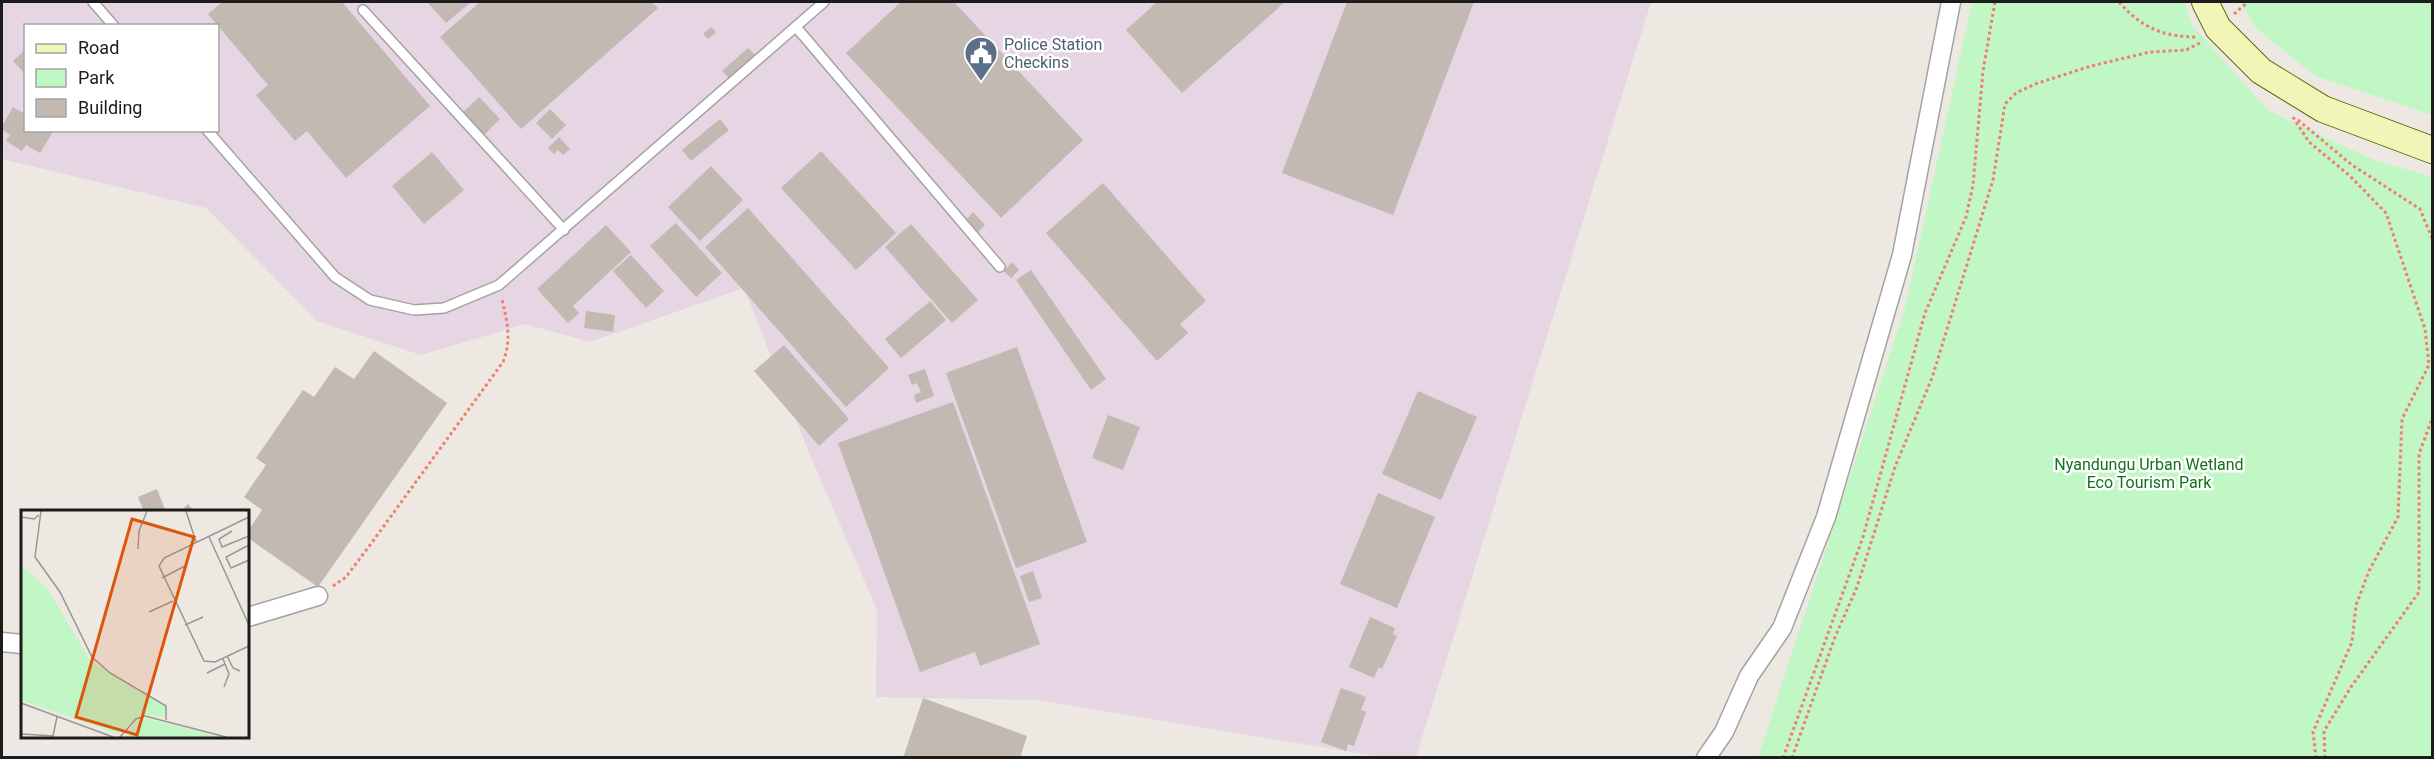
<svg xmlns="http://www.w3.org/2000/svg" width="2434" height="759" font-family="Roboto,sans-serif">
<rect width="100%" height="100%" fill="#ede9e2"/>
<path fill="#e6d5e2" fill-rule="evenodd" d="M2,2H1651L1416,757H1381L1038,700L876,697L877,610L805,443L744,288L590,342L525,324L421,355L317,321L206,208L2,159ZM26,26H218V130H26Z"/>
<path fill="#c1f6c5" d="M1972,2H2184L2192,25L2269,111L2372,159L2432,177V757H1758L1905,308Z
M2240,2H2432V115L2315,76L2256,28Z"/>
<path fill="#c1b9b2" d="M222,2H342L430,106L346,178L307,131L295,141L256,95L268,85L208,14Z
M427,2H471L446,23Z
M480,2H652L658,8L521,129L440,37Z
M901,2H954L1083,140L1001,218L846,53Z
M1157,2H1285L1182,93L1126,30Z
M1347,2H1474L1393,215L1282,173Z
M711,27L716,32L708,39L703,34Z
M748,48L755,55L729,78L722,71Z
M26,49V75L13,61Z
M479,97L500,119L483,136L462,113Z
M13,107L23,113L26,109V130L53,132L40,153L26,145L22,151L6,141L10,135L2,129V126Z
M550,109L566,125L552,139L536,123Z
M720,119L729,130L691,161L682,150Z
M559,137L570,149L563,155L558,150L554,154L548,148Z
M821,151L896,233L856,270L781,188Z
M432,152L464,190L424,224L392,186Z
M711,166L743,200L700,241L668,207Z
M1103,183L1206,301L1180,324L1188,333L1157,361L1046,233Z
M748,208L889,368L846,407L705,247Z
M973,212L985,225L978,232L966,220Z
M676,223L722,273L696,297L650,246Z
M911,224L978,300L952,323L885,247Z
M606,225L631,252L573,306L579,313L568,323L537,289Z
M631,255L664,291L646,308L613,271Z
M1012,262L1019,270L1011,278L1004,271Z
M1031,270L1106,379L1091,390L1016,280Z
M930,301L946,320L901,358L885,339Z
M586,311L615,315L613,332L584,328Z
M784,345L849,419L819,446L754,371Z
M1017,347L1087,542L1016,568L946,373Z
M374,351L447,403L318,587L248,538V531L262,510L244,497L266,465L256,458L303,390L314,397L335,367L354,379Z
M925,369L934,396L916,403L914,395L921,392L917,383L912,385L908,375Z
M1418,391L1477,417L1441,500L1382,474Z
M953,402L1040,644L980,666L975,652L920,672L838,443Z
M1108,415L1140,427L1123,470L1092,458Z
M157,489L166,512H144L138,497Z
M1378,493L1435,517L1397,608L1340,584Z
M188,504L195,512H180Z
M1033,571L1042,598L1029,602L1020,576Z
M1370,617L1395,628L1393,634L1397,636L1382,669L1379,667L1374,678L1349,667Z
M1341,688L1366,697L1361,710L1366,712L1354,746L1348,744L1346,751L1321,742Z
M923,698L1027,736L1020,758H903Z"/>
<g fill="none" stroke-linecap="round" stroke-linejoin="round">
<g stroke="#a3a3a3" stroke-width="12">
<path id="service" d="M93,2L114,26
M363,10L564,230
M796,27L1000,267
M207,130L335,277L370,300L414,310L444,308L499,285L824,2"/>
</g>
<g stroke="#a3a3a3" stroke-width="21">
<path id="minor" d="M248,617L318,596
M2,642L22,644
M1706,758L1724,732L1749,676L1782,628L1826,517L1902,255L1951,2"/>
</g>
<g stroke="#606b0b" stroke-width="28">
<path id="secondary" d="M2205,2L2218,28L2261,71L2323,109L2432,150"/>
</g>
<path stroke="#f17e6f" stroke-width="3" stroke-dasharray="3 3" stroke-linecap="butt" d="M2119,2C2142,28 2163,37 2198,37
M2234,14L2248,2
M2293,117L2309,142L2349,175L2386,213L2425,329L2429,365L2402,419L2398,517L2369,571L2356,605L2352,642L2313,732L2316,758
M2298,120L2352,165L2420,209L2432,238
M333,586L346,577L373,541L503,362C512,339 507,322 502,299
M1783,758L1863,537L1925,313L1966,217L1973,185L1983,71L1995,2
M1792,758L1835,637L1857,587L1895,467L1932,378L1993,180L2005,104L2016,93L2035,84L2091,66L2150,52L2186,50L2202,42
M2325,758L2324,731L2351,687L2419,592V454L2432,419"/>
<use href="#service" stroke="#fff" stroke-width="9"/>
<use href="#minor" stroke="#fff" stroke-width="18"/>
<use href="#secondary" stroke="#f2f5b8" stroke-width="26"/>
</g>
<defs>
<g id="civic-pin" transform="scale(1.725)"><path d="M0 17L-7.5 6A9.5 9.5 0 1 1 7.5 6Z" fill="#5c6f8a" stroke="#fff"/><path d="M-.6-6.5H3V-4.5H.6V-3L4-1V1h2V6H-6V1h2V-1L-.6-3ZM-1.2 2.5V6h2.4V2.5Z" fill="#fff"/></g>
</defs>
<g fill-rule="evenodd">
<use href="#civic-pin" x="981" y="53"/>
</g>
<g text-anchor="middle" stroke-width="5" stroke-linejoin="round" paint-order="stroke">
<g font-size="16" fill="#4e5e75" stroke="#fff" text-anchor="start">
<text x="1004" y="50">Police Station<tspan x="1004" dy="18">Checkins</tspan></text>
</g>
<g font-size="16" fill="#11731a" stroke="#fff">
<text x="2149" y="470">Nyandungu Urban Wetland<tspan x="2149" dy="18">Eco Tourism Park</tspan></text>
</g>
</g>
<g transform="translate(21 510)">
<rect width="228" height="228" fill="#ede9e2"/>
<path d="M0,55L27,79L69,151L146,198L143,207L120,205L97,224L0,190ZM125,208L200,227H105L113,213Z" fill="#c1f6c5"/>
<path fill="none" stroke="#999793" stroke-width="1.5" d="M20,1L14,47L39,82L71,147L89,163L145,196V210M165,1L175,32M0,7L13,9L18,5M228,7L143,48L138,56L183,151L194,152L228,136M211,21L198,29L201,37L228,26M188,27L228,115M228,35L205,47L210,58L228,50M117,39L118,21L126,1M141,68L164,56M128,102L152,91M164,115L182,107M206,146L212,158L219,161M202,149L208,164L203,177M186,163L204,154M0,193L92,227M0,224L33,226M32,226L36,207M99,227L115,209L124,206L205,227"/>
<path fill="#de560d" fill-opacity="0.15" stroke="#de560d" stroke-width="3" d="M111,9L173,27L116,225L55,207Z"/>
<rect width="228" height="228" fill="none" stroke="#1c1c1c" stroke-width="3"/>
</g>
<rect width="2434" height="759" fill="none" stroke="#1c1c1c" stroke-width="6"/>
<rect x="24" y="24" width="195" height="108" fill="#ffffff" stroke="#a4a4a4" stroke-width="1.5"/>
<rect x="36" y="44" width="30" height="9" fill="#f2f5b8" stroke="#a4a4a4" stroke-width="1.5"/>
<text x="78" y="54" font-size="18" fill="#1c1c1c">Road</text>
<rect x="36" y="69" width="30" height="18" fill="#c1f6c5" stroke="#a4a4a4" stroke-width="1.5"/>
<text x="78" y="84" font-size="18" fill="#1c1c1c">Park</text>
<rect x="36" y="99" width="30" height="18" fill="#c1b9b2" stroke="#a4a4a4" stroke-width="1.5"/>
<text x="78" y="114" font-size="18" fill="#1c1c1c">Building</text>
</svg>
